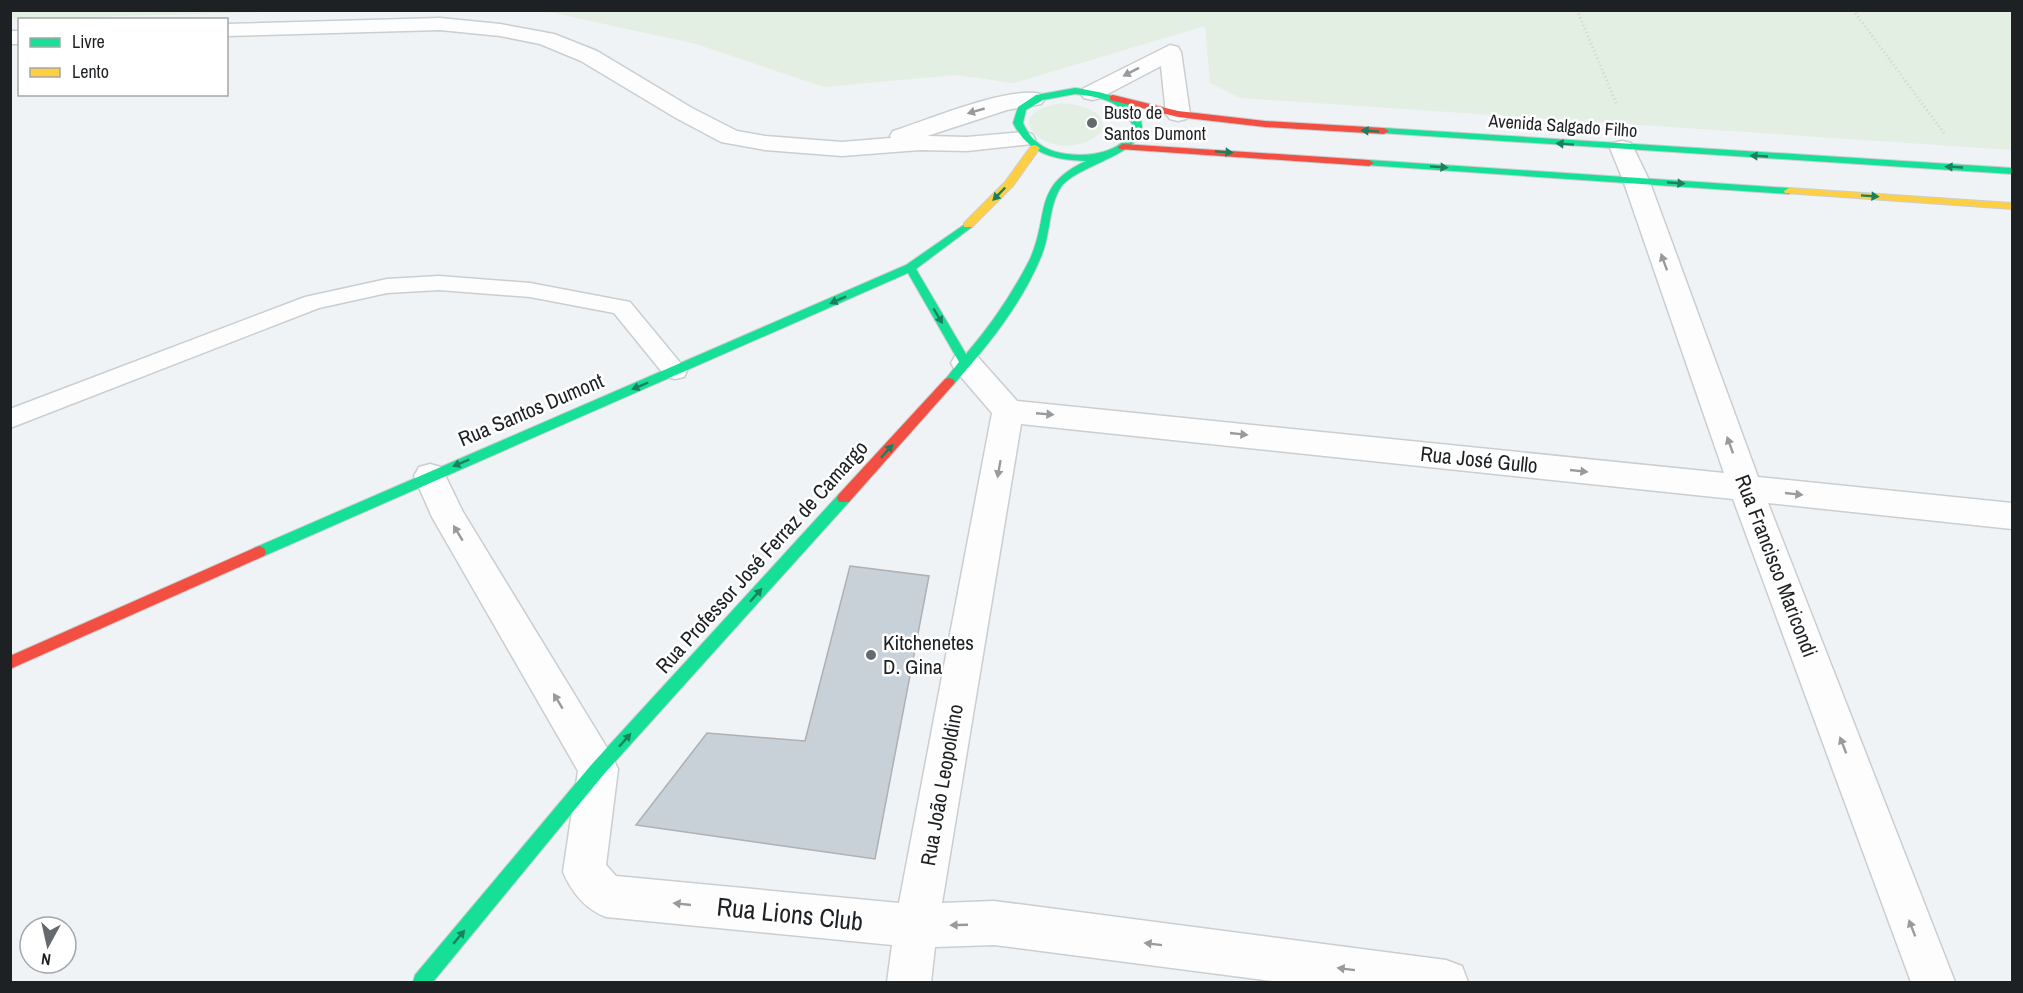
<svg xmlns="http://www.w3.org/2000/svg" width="2023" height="993" font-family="'Archivo Narrow',sans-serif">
<rect width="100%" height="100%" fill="#eff3f6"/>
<path fill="#e3efe2" d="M11,10H302V11L11,19Z
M534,11H2012V150L1240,98L1210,83L1205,26L1014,83L955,75L824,87L696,44L554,13Z
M1063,103C1079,105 1107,109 1102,131C1061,172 985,114 1063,103Z"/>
<path fill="#c8d1d8" stroke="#aeb0b2" stroke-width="1.5" d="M850,566L929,576L875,859L636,825L707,733L805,741Z"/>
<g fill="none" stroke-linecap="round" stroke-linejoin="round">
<g stroke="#caced0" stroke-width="3">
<path id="lane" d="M439,276L530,283L630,302L687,371L684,377L675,379L666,377L614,313L530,297L439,290L387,293L319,308L10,428V409L305,297L387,279Z"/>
</g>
<g stroke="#caced0" stroke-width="3">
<path id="street" d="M440,18L500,24L554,34L597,51L692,108L737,131L765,136L842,142L891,138L890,136L893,131C928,120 1008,86 1041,94L1045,99L1041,104L1007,110L927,136L967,137L1023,132L1032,134L1035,139L1032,144L967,151L920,150L842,156L765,150L721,142L676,118L581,61L540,44L500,36L440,30L226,36V24Z
M10,31H20V44H10Z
M1170,45L1178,47L1181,52L1190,114L1186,119L1178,121L1170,119L1166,114L1161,66L1100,98L1092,100L1084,98L1080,93L1084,88Z
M1622,141L1631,143L1649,180L1758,477L2012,503V529L1768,503L1955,982H1911L1733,499L1021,424L942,903L994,901L1446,960L1462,966L1468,982H1280L994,945L935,947L931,982H887L892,945L606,917C585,909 572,893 563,872L578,771L432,517L414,476L419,467L430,464L441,467L463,512L612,756L618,769L606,865L616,876L899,903L992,413L955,370L951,363L955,356L966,353L977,356L1017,401L1724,473L1623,180L1610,148L1613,143Z"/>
</g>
<g stroke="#caced0" stroke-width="2">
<path id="fast" d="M1075,88C1096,91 1140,97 1142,126C1143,154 1077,165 1061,187C1048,207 1051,235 1041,257C1021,305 987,347 953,385L949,386L943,382L959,362L908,273L264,556H254L252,552L254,548L906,265L968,222L972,223V227L916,269L966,354C991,325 1012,294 1029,261C1051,216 1030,187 1086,161C1053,160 1029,154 1013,123L1018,107L1036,95ZM1075,94C1099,97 1121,100 1132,124C1129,158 1068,161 1044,147C1034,141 1028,134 1023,123L1026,110L1043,100Z
M1384,128L2012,168V174L1381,133V129Z
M1369,160L1789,188L1794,191L1789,194L1365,165V161Z
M844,493L849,494L851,498L849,502L604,774L433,982H413L415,975L592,764L839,494Z"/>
</g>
<g stroke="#caced0" stroke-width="2">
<path id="slow" d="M1035,145L1040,148L1013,186L972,227H964V223L1005,182L1031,146Z
M1789,188L2012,203V209L1785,193L1784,191Z"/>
</g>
<g stroke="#caced0" stroke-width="2">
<path id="jam" d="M1113,95L1178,111L1265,121L1384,128L1389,131L1384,134L1265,127L1178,117L1110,100V96Z
M1123,144L1369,160L1374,163L1369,166L1119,149L1118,147Z
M949,378L953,379L955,382L953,385L849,502H839L837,498L839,494L945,379Z
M259,546L264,548L266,552L264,556L10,669V656Z"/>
</g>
<path stroke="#d2d3d4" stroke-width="3" stroke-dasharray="1 3" stroke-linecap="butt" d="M1577,10L1617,105
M1853,10L1944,133"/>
<use href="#lane" fill="#fdfdfe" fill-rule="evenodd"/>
<use href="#street" fill="#fdfdfe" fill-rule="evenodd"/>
<use href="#fast" fill="#16e098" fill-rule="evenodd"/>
<use href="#slow" fill="#ffcf43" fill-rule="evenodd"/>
<use href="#jam" fill="#f24e42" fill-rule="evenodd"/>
</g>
<defs><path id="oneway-solid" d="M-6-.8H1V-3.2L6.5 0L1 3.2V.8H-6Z" transform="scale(1.5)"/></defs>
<g fill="#999a9b">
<use href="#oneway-solid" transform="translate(1131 72) rotate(153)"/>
<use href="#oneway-solid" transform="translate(976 111) rotate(164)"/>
<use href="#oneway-solid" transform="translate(1664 262) rotate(-110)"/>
<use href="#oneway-solid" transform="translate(1045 414) rotate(5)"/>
<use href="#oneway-solid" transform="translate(1239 434) rotate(6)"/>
<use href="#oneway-solid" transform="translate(1730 445) rotate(-110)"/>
<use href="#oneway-solid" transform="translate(999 469) rotate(100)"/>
<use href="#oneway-solid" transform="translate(1579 471) rotate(6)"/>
<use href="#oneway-solid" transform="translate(1794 494) rotate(6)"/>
<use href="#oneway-solid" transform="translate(458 533) rotate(-121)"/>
<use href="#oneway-solid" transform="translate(558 701) rotate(-121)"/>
<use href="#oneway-solid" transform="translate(1843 745) rotate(-111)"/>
<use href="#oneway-solid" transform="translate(682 904) rotate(-174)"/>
<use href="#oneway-solid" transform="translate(959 925) rotate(178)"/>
<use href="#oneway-solid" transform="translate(1912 928) rotate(-111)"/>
<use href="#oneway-solid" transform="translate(1153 944) rotate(-173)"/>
<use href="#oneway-solid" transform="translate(1346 969) rotate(-173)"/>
</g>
<g fill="#1a805e">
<use href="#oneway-solid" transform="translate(1370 131) rotate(-176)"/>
<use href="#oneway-solid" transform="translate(1565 144) rotate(-176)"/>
<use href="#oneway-solid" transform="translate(1224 152) rotate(4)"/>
<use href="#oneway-solid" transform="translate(1759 156) rotate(-177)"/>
<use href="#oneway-solid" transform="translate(1439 167) rotate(4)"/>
<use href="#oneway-solid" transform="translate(1954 167) rotate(-177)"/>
<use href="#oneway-solid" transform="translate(1676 183) rotate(4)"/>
<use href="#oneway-solid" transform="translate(999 194) rotate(134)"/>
<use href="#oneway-solid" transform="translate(1870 196) rotate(4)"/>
<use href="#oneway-solid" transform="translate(838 300) rotate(156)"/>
<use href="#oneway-solid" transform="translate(938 316) rotate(59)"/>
<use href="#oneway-solid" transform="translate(640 386) rotate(157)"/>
<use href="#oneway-solid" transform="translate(887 451) rotate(-48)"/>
<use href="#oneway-solid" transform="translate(461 463) rotate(157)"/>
<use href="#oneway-solid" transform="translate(756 595) rotate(-48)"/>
<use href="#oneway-solid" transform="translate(625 740) rotate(-48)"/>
<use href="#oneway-solid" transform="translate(459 937) rotate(-50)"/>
</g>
<g fill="#676a6d" stroke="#fff" stroke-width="2">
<circle cx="1092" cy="123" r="6"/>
<circle cx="871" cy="655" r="6"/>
</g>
<g text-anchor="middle" stroke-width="5" stroke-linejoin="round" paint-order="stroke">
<g font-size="18" fill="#1e2123" stroke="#fff" text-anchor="start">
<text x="1104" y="119">Busto de<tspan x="1104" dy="21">Santos Dumont</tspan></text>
</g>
<g font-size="18" fill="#1e2123" stroke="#fff">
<text transform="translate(1563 126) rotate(4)" y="6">Avenida Salgado Filho</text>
</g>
<g font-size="21" fill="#1e2123" stroke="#fff">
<text transform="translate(531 410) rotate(-23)" y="7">Rua Santos Dumont</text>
<text transform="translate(1479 460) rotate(6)" y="7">Rua José Gullo</text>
<text transform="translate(762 557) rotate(-48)" y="7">Rua Professor José Ferraz de Camargo</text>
<text transform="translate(1776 566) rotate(69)" y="7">Rua Francisco Maricondi</text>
<text transform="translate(942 785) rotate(-80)" y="7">Rua João Leopoldino</text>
</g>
<g font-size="21" fill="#1e2123" stroke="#fff" text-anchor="start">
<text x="883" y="650">Kitchenetes<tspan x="883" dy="24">D. Gina</tspan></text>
</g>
<g font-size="26" fill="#1e2123" stroke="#fff">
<text transform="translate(790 914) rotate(6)" y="9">Rua Lions Club</text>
</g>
</g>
<rect width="2023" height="993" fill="none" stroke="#1e2123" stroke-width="24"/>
<rect x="18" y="18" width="210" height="78" fill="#ffffff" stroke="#a5a6a7" stroke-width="1.5"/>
<rect x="30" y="38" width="30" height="9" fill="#16e098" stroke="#a5a6a7" stroke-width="1.5"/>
<text x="72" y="48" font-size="18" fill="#1e2123">Livre</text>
<rect x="30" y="68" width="30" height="9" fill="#ffcf43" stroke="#a5a6a7" stroke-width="1.5"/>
<text x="72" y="78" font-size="18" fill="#1e2123">Lento</text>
<g transform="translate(48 945) rotate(188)"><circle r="28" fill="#ffffff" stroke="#a5a6a7" stroke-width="1.5"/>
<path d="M0-4.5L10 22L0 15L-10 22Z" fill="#676a6d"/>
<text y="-9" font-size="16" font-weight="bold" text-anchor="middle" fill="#1e2123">N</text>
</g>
</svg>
